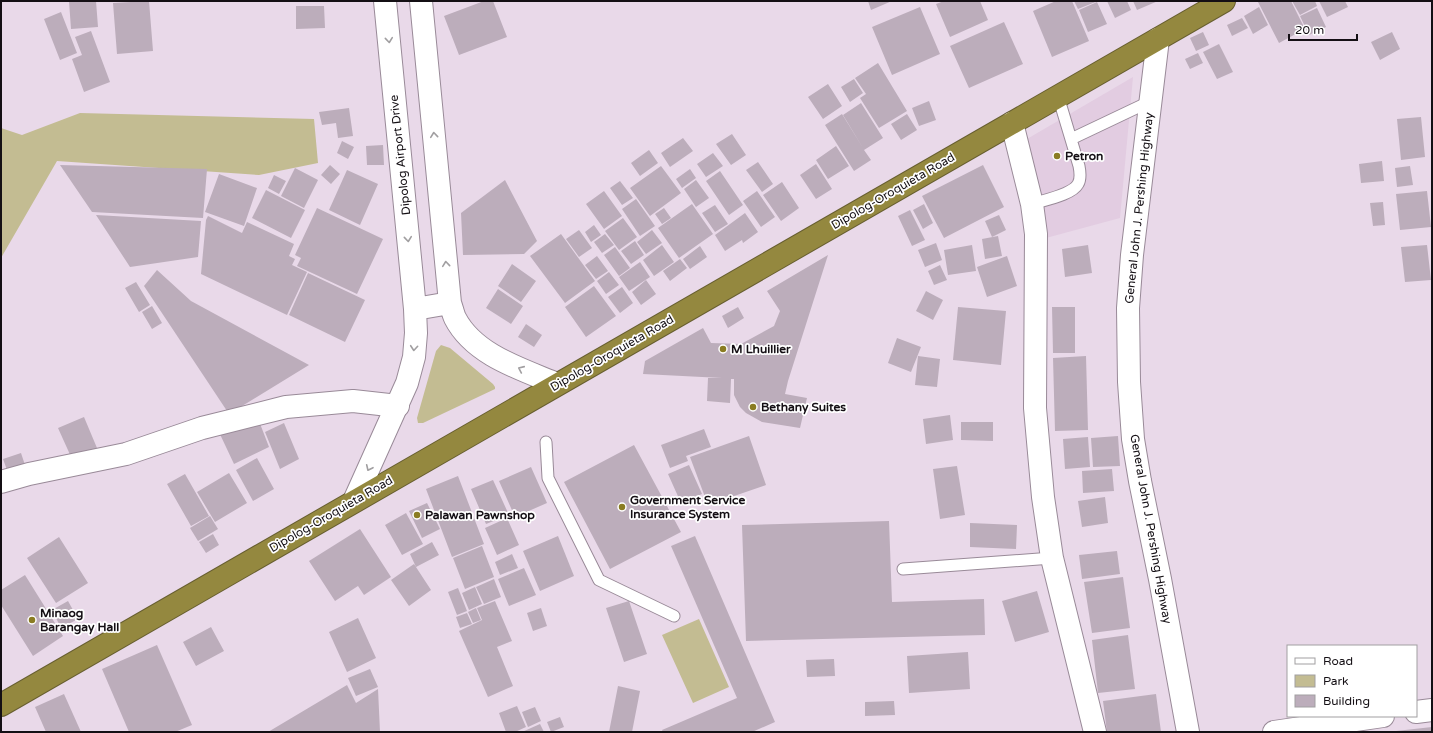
<svg xmlns="http://www.w3.org/2000/svg" width="1433" height="733" font-family="'Varela Round',sans-serif">
<rect width="100%" height="100%" fill="#e9d9e9"/>
<path fill="#e2cce1" d="M1133,77L1120,218L1046,238L1045,220L1041,197L1027,139Z"/>
<path fill="#c3bc92" d="M80,113L314,119L318,163L259,175L57,161L1,258V128L22,135Z
M441,345L450,348L493,384L495,387V389L423,423H418L417,418L436,351Z
M699,619L729,687L693,703L662,635Z"/>
<path fill="#bcadbb" d="M69,1H96L98,27L71,29Z
M149,1L153,51L117,54L113,3Z
M484,1H493L507,37L459,55L444,16Z
M868,1H892L871,10Z
M944,1H980L988,20L950,37L936,4Z
M1056,1H1072L1089,41L1052,57L1033,11Z
M1074,1H1098L1078,9Z
M1107,1H1127L1131,10L1115,18Z
M1133,1H1158L1137,10Z
M1261,1H1291L1305,29L1279,43L1258,2Z
M1292,1H1315L1317,6L1300,15Z
M1319,1H1345L1348,7L1327,17Z
M1097,2L1107,24L1088,32L1079,10Z
M296,6H324L325,28L296,29Z
M920,7L940,54L892,75L872,27Z
M1259,7L1268,25L1253,34L1244,16Z
M1317,8L1326,27L1309,35L1300,16Z
M61,12L77,53L60,60L44,19Z
M1242,18L1248,28L1232,36L1227,25Z
M1004,22L1023,64L969,88L950,46Z
M91,31L110,82L84,92L72,59L82,55L75,37Z
M1203,32L1209,45L1196,51L1190,38Z
M1392,32L1400,49L1380,60L1371,42Z
M1219,44L1233,72L1217,79L1203,52Z
M1198,53L1203,63L1190,69L1185,59Z
M878,63L907,111L879,128L860,98L866,94L855,78Z
M854,79L863,93L850,102L841,87Z
M828,84L842,106L823,119L808,97Z
M929,101L936,120L919,126L912,108Z
M861,103L883,138L864,150L871,160L854,171L825,125L842,114L863,148L843,115Z
M349,108L353,136L338,138L336,123L322,125L319,112Z
M907,114L917,130L901,140L891,124Z
M1421,117L1425,157L1401,160L1397,119Z
M732,134L746,155L731,165L716,144Z
M683,138L693,151L670,167L661,153Z
M342,141L354,147L348,159L337,153Z
M383,145L384,165H367L366,146Z
M836,146L849,166L828,179L816,160Z
M649,150L658,163L640,176L631,163Z
M713,153L723,166L706,177L697,164Z
M1382,161L1384,181L1361,183L1359,164Z
M758,162L773,184L762,192L746,170Z
M816,164L832,189L816,199L800,175Z
M60,165L207,169L203,218L92,212Z
M330,165L340,174L331,184L321,175Z
M983,165L1004,207L944,238L922,196Z
M661,166L681,193L650,216L630,188Z
M1410,166L1413,185L1397,187L1395,168Z
M295,168L318,180L304,208L281,196Z
M690,169L696,178L682,188L676,179Z
M347,170L378,184L360,225L329,210Z
M720,171L743,205L729,215L706,181Z
M219,174L257,188L244,226L205,212Z
M274,175L286,181L279,194L268,188Z
M505,180L537,241L524,254L463,255L461,213Z
M696,180L709,198L696,207L684,189Z
M620,181L633,198L622,205L610,188Z
M782,182L799,208L781,221L763,195Z
M266,190L305,210L291,238L252,218Z
M604,191L622,216L604,229L586,204Z
M757,191L775,217L761,227L743,201Z
M1427,191L1431,227L1400,230L1396,194Z
M636,199L655,226L640,236L622,209Z
M1383,202L1385,225L1373,226L1370,203Z
M692,204L713,234L679,258L658,228Z
M924,204L933,223L923,229L913,210Z
M715,205L728,224L715,232L702,213Z
M317,208L383,239L357,294L297,266L301,258L295,255Z
M664,208L671,218L662,224L655,214Z
M910,210L925,240L912,246L898,216Z
M745,213L758,232L743,243L742,240L725,251L715,235Z
M96,215L201,221L198,257L130,267Z
M999,215L1006,230L992,237L985,221Z
M208,216L242,233L247,222L294,244L289,256L295,259L292,265L307,272L287,315L201,274L206,220Z
M623,218L637,237L619,250L605,231Z
M594,225L601,235L591,242L585,232Z
M579,230L592,248L579,257L566,239Z
M652,230L662,243L646,254L637,242Z
M561,234L595,281L565,303L530,256Z
M605,234L614,245L602,253L594,242Z
M998,236L1002,256L985,259L982,239Z
M635,241L644,255L631,264L621,251Z
M936,243L942,260L925,267L918,250Z
M662,245L674,262L654,276L643,260Z
M972,245L976,271L948,275L944,250Z
M1088,245L1092,273L1065,277L1062,249Z
M1427,245L1431,280L1405,282L1401,247Z
M700,246L707,257L690,269L683,259Z
M615,247L630,268L619,276L604,255Z
M828,255L788,381L785,394L807,398L800,428L762,422L746,413L740,407L734,395V379H731L730,403L707,401L708,378H722L643,374L645,361L703,328L711,343L741,344L774,326L780,311L767,291Z
M597,256L608,271L596,279L585,265Z
M1007,256L1017,286L987,297L977,267Z
M680,259L687,268L670,281L663,271Z
M640,262L650,277L629,291L619,277Z
M512,264L536,281L521,302L498,286Z
M940,265L947,280L934,285L928,271Z
M157,270L191,301L309,365L229,414L144,286Z
M609,272L619,285L606,294L597,281Z
M308,273L365,300L345,342L289,315Z
M646,280L656,294L641,305L632,292Z
M136,282L150,305L139,312L125,288Z
M594,286L616,316L586,337L565,307Z
M622,287L633,303L620,313L608,297Z
M498,289L523,306L511,324L486,308Z
M926,291L943,300L933,320L916,311Z
M152,306L162,323L152,329L142,312Z
M738,307L744,318L728,328L722,316Z
M958,307L1006,311L1001,365L953,360Z
M1052,307H1075V353H1053Z
M526,324L542,335L534,347L518,337Z
M897,338L921,347L911,372L888,363Z
M918,356L940,359L937,387L915,385Z
M1086,356L1088,430L1055,431L1053,358Z
M950,415L953,440L926,444L923,419Z
M84,417L97,448L72,459L58,428Z
M259,421L269,447L234,464L218,430Z
M961,422H993V441L961,440Z
M284,423L299,459L280,469L265,432Z
M704,429L711,447L686,456L688,461L670,468L661,445Z
M749,436L766,485L708,505L690,457Z
M1118,436L1120,466L1093,467L1091,438Z
M1088,437L1090,467L1065,469L1063,439Z
M634,445L681,532L610,569L564,482Z
M21,453L25,465L7,470L3,459Z
M257,458L274,489L253,501L236,470Z
M689,465L702,494L681,503L668,474Z
M957,466L965,515L940,519L933,469Z
M531,467L547,503L515,517L499,481Z
M1112,469L1114,491L1083,493L1082,471Z
M229,473L247,503L215,522L197,492Z
M185,474L209,516L191,526L167,484Z
M458,476L484,544L452,557L426,489Z
M493,480L509,515L486,524L471,489Z
M1105,497L1108,523L1082,527L1078,501Z
M427,503L440,529L422,538L409,511Z
M406,513L423,544L402,555L385,525Z
M210,516L218,529L198,541L190,528Z
M507,518L519,545L497,555L485,528Z
M889,521L892,602L984,599L985,635L746,641L742,525Z
M970,523L1017,525L1016,549L970,547Z
M360,529L391,577L364,595L358,586L335,601L309,561Z
M213,534L219,545L206,553L199,542Z
M558,536L574,576L540,591L523,551Z
M695,536L775,722L752,732H663L662,730L737,698L671,546Z
M59,537L88,583L56,603L27,558Z
M432,542L439,555L416,567L410,554Z
M482,546L494,577L465,589L453,558Z
M1117,551L1120,574L1082,579L1079,555Z
M512,554L518,568L500,575L495,562Z
M414,564L431,590L409,606L391,580Z
M524,568L536,595L509,606L498,579Z
M25,575L63,636L33,656L1,605V590Z
M1123,577L1130,628L1092,633L1084,582Z
M494,579L501,597L484,604L476,587Z
M475,587L482,604L469,610L462,593Z
M458,588L467,611L457,615L448,592Z
M1037,591L1049,632L1015,642L1002,601Z
M68,601L78,619L61,628L52,610Z
M495,601L512,641L497,647L513,686L488,697L459,631L482,620L477,608Z
M629,601L647,654L624,662L606,608Z
M476,608L481,620L473,623L468,612Z
M541,608L547,626L533,631L527,613Z
M467,613L472,624L460,628L456,617Z
M358,618L376,658L347,672L329,632Z
M211,627L224,651L196,666L183,642Z
M1128,635L1135,689L1098,693L1092,640Z
M157,645L192,725L175,732H129L102,669Z
M968,652L970,689L909,693L907,656Z
M834,659L835,676L807,677L806,660Z
M370,669L378,687L356,696L348,678Z
M347,685L356,703L378,689L380,732H268Z
M618,686L640,691L632,732H609Z
M64,694L81,732H46L35,707Z
M1156,694L1161,732H1107L1103,701Z
M894,701L895,715L865,716V702Z
M517,706L526,727L515,732H506L499,713Z
M535,707L541,721L528,727L522,712Z
M560,717L564,727L551,732L547,722Z
M540,724L544,732H522Z
M1432,727V732H1397L1396,731Z"/>
<g fill="none" stroke-linecap="round" stroke-linejoin="round">
<g stroke="#998a98" stroke-width="13">
<path id="lane" d="M1071,139L1151,101
M1032,204C1044,200 1072,195 1078,184C1081,179 1080,171 1079,166L1058,96
M546,442L548,478L599,580L674,616
M903,569L1052,558"/>
</g>
<g stroke="#998a98" stroke-width="24">
<path id="street" d="M1012,123L1032,204L1036,234L1035,408L1043,497L1052,558L1095,732
M1,482L29,474L126,454L202,428L286,407L353,401L398,406
M1416,712L1432,710
M1274,732L1383,716"/>
</g>
<g stroke="#998a98" stroke-width="24">
<path id="secondary" d="M421,1L450,303C452,308 453,314 455,318C474,355 521,369 557,384
M1158,39L1132,255L1128,308L1129,382L1133,439L1140,481L1160,579L1188,732
M415,309L450,303
M354,501L407,383L414,357L416,333L415,309L385,1"/>
</g>
<g stroke="#675e30" stroke-width="24">
<path id="highway" d="M1,705L1224,1"/>
</g>
<use href="#lane" stroke="#fff" stroke-width="11"/>
<use href="#street" stroke="#fff" stroke-width="22"/>
<use href="#secondary" stroke="#fff" stroke-width="22"/>
<use href="#highway" stroke="#94883f" stroke-width="22"/>
</g>
<defs><path id="oneway-chevron" d="M-2-3.5L2.5 0L-2 3.5" fill="none" stroke-width="1.6" stroke-linecap="round" stroke-linejoin="round"/></defs>
<g stroke="#a19fa1">
<use href="#oneway-chevron" transform="translate(389 40) rotate(84)"/>
<use href="#oneway-chevron" transform="translate(434 135) rotate(-96)"/>
<use href="#oneway-chevron" transform="translate(408 239) rotate(84)"/>
<use href="#oneway-chevron" transform="translate(446 264) rotate(-96)"/>
<use href="#oneway-chevron" transform="translate(414 348) rotate(95)"/>
<use href="#oneway-chevron" transform="translate(521 369) rotate(-156)"/>
<use href="#oneway-chevron" transform="translate(369 468) rotate(115)"/>
</g>
<g fill="#8a7c22" stroke="#fff" stroke-width="1.5">
<circle cx="1057" cy="156" r="4"/>
<circle cx="723" cy="349" r="4"/>
<circle cx="753" cy="407" r="4"/>
<circle cx="622" cy="507" r="4"/>
<circle cx="417" cy="515" r="4"/>
<circle cx="32" cy="620" r="4"/>
</g>
<g text-anchor="middle" stroke-width="3.5" stroke-linejoin="round" paint-order="stroke">
<g font-size="12" fill="#140f14" stroke="#fff">
<text transform="translate(400 155) rotate(-96)" y="4">Dipolog Airport Drive</text>
<text transform="translate(893 191) rotate(-30)" y="4">Dipolog-Oroquieta Road</text>
<text transform="translate(1139 208) rotate(-84)" y="4">General John J. Pershing Highway</text>
<text transform="translate(612 353) rotate(-30)" y="4">Dipolog-Oroquieta Road</text>
<text transform="translate(331 514) rotate(-30)" y="4">Dipolog-Oroquieta Road</text>
<text transform="translate(1151 529) rotate(80)" y="4">General John J. Pershing Highway</text>
</g>
<g font-size="12" font-weight="bold" fill="#140f14" stroke="#fff" text-anchor="start">
<text x="1065" y="160">Petron</text>
<text x="731" y="353">M Lhuillier</text>
<text x="761" y="411">Bethany Suites</text>
<text x="630" y="504">Government Service<tspan x="630" dy="14">Insurance System</tspan></text>
<text x="425" y="519">Palawan Pawnshop</text>
<text x="40" y="617">Minaog<tspan x="40" dy="14">Barangay Hall</tspan></text>
</g>
</g>
<rect width="1433" height="733" fill="none" stroke="#140f14" stroke-width="4"/>
<rect x="1287" y="645" width="130" height="72" fill="#ffffff" stroke="#a19fa1"/>
<rect x="1295" y="658" width="20" height="6" fill="#ffffff" stroke="#a19fa1"/>
<text x="1323" y="665" font-size="12" fill="#140f14">Road</text>
<rect x="1295" y="675" width="20" height="12" fill="#c3bc92" stroke="#a19fa1"/>
<text x="1323" y="685" font-size="12" fill="#140f14">Park</text>
<rect x="1295" y="695" width="20" height="12" fill="#bcadbb" stroke="#a19fa1"/>
<text x="1323" y="705" font-size="12" fill="#140f14">Building</text>
<path d="M1289 34v6h68v-6" fill="none" stroke="#140f14" stroke-width="2"/>
<text x="1295" y="34" font-size="12" fill="#140f14" stroke="#ffffff" stroke-width="3" paint-order="stroke">20 m</text>
</svg>
